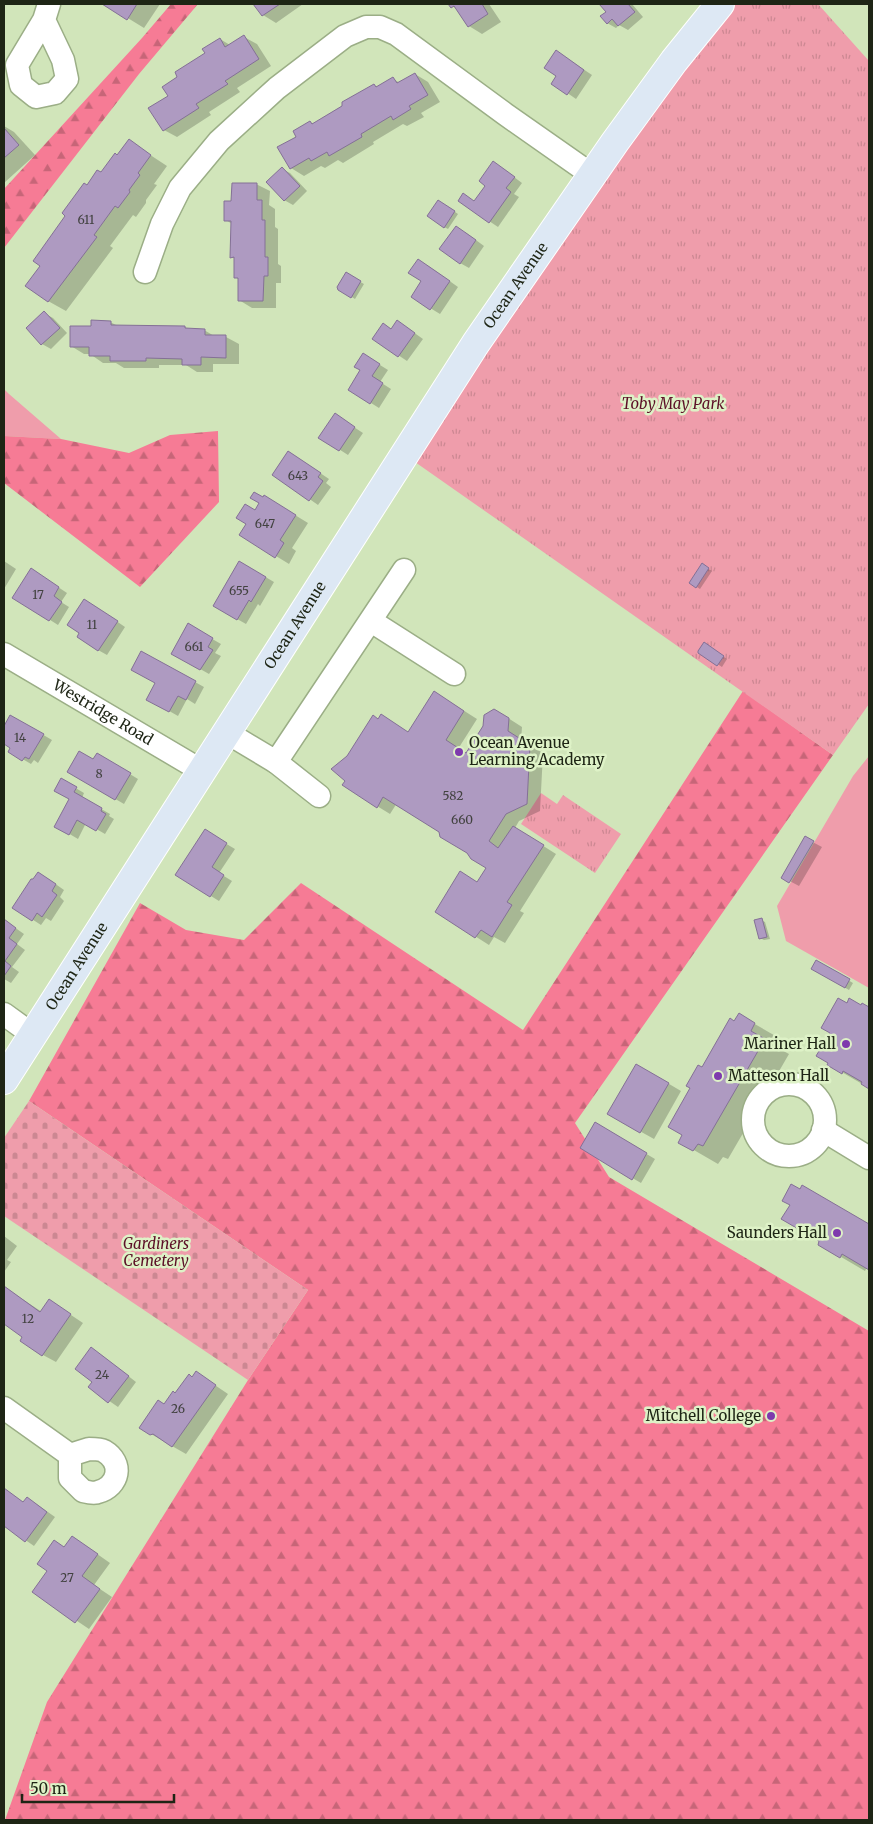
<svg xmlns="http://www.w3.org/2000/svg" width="873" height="1824" font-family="Merriweather,serif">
<defs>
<pattern id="forest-firs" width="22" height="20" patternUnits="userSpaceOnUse" patternTransform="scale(1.25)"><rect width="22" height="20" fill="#f67b95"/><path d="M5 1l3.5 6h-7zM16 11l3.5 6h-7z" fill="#c76578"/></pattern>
<pattern id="cemetery-stones" width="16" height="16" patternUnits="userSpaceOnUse" patternTransform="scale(1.25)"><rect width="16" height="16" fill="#ef9dab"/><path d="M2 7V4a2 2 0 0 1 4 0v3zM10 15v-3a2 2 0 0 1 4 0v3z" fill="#cc8792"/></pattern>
<pattern id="park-tufts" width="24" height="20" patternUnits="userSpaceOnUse" patternTransform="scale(1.25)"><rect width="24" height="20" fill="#ef9dab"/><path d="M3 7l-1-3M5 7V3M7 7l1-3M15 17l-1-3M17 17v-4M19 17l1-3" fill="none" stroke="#cc8792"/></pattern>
</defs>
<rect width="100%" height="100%" fill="#d1e5ba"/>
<path fill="#ef9dab" d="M4,389L9,394L61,439L4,436Z
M869,756V988L786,941L777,906L853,776Z"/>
<path fill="url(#forest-firs)" d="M171,4H198L139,74L4,248V189L142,38Z
M218,431L219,502L140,587L4,483V436L61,439L129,453L170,435Z
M743,691L833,755L575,1123L609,1177L869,1331V1820H5L47,1702L248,1380L308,1290L29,1101L140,903L186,930L244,940L301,883L523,1030Z"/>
<path fill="url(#cemetery-stones)" d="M29,1101L308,1290L248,1380L4,1216V1138Z"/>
<path fill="url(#park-tufts)" d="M720,4H818L869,61V704L833,755L405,455Z
M541,793L557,804L563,795L621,834L595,873L521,824Z"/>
<path fill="#0003" d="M105,4H160L144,28Z
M255,4H303L276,23L263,15Z
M450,4H489L501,22L482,34L469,26L459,11Z
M601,4H632L643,17L628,30L619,25L616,28L607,23V12Z
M244,37L257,44L271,66L237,88L240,92L209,112L211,115L177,137L164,130L170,96L179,77L207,53L220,39L230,45Z
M565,57L592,75L576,99L553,83Z
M415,74L428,82L440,102L421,113L424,117L407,126L403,124L373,142L374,144L343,163L338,160L325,168L321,166L304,176L291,168L298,137L310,122L314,124L374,85L378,87L393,79L400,83Z
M4,126L14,132L35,155L4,183Z
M129,141L167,166L154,184L157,185L146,200V203L136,217L133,215L110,246L113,248L66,311L48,301L41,266L101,174L118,157Z
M502,168L522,183L514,194L519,197L498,227L459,201L475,202Z
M282,169L290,173L307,191L293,205L284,200Z
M256,184L270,191L269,205L275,209V227L278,229V264L281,266V283H276V308H252L239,300V279L235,277V259L232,257V224L226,220L233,202Z
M442,203L458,214L448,229L444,227Z
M465,232L484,246L469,268L460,263Z
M427,265L458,287L440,314L412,297L423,281Z
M346,274L364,284L355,299L339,289Z
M44,313L53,318L67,333L51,349L42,344Z
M110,322L118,326L185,327L190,330H204L216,337H226L239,344V364H213V372H197L186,365H159V368H124L116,363H103L90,354H84L71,346L93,327Z
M383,325L392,329L406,327L423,339L407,361L374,339Z
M372,360L388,370L380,382L391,389L379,408L371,403Z
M343,420L363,433L348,455L320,437Z
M289,452L329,479L326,483L331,487L318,505L274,474Z
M277,504L308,523L292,548L296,551L289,564L276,556L248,524L255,511Z
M4,561L16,569L4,589Z
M240,562L274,582L260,606L258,604L246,624L214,606Z
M702,565L712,571L700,589L691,583Z
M40,575L67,593L61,602L69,607L58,625L14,597Z
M93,605L125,627L107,655L98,650Z
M188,625L221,644L215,653L221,656L209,674L172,653Z
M708,646L727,659L722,667L699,652Z
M195,682L204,687L195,704L187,699L178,716L148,699Z
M447,700L477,719L458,749L467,755L508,718L522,727L521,740L543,753L540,811L519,821L515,828L556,854L520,911L524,913L505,943L494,937L489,945L437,912L477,883L487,867L440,831L397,803L390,814L377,806L409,733Z
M11,716L52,740L38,763L34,760L31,764L9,751L12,747L4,743V728Z
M97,754L138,779L124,804L69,772L93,761Z
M62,780L84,793L82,798L110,814L109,816L114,819L105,834L86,823L78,839L56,826L71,799Z
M213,836L235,849L219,873L232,881L219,901L177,875Z
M805,838L822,847L799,886L782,877Z
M47,878L64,890L60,897L64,901L51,921L46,918L41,925L13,907Z
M4,920L24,934L17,944L25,950L12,967L19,972L11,983L4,979Z
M761,920L765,922L770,939L764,940L760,938Z
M817,962L853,983L849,990L813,969Z
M847,1004L861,1007L863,1005L869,1008V1088L828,1064Z
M739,1015L779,1038L774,1046L789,1054L728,1159L723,1157L718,1164L680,1142L684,1135L702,1068Z
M637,1065L681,1091L654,1139L609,1114Z
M596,1124L655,1159L641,1183L581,1148Z
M802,1187L869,1225V1269L867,1267L865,1271L819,1244L821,1241L800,1190Z
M4,1236L17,1246L7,1260L11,1262L4,1272Z
M4,1287L42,1312L62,1309L83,1323L56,1362L43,1355L24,1337L4,1323Z
M100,1354L136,1382L118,1407L89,1387L94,1381Z
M197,1373L228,1394L186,1454L151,1434L176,1395Z
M4,1489L24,1503H35L55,1517L34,1546L4,1525Z
M73,1537L110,1563L94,1585L112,1597L89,1629L34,1592L48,1571L54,1541L65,1548Z"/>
<path fill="#ae9ac1" stroke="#847096" d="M102,4H137L127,20Z
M253,4H280L262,16Z
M448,4H482L488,14L468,27L454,6L451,8Z
M599,4H628L635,12L618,26L612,19L607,24L600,16L606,12Z
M244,35L259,59L225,81L228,84L196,104L199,108L163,131L148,108L168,96L162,87L177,77L175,72L205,53L202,49L220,38L225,47Z
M556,50L584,70L567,95L551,84L556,76L544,68Z
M415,73L428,95L409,106L411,109L393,120L391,116L361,134L362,137L329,156L327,152L311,161L309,158L290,169L277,147L296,137L293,131L310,121L312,124L342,106V102L374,84L376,87L393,77L397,83Z
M4,128L19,145L4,158Z
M129,139L151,155L138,173L140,175L129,190L130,192L118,208L115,206L94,235L97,237L48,302L25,286L40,266L33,261L65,216L62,213L84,183L87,185L97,170L101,172L115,153L117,155Z
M493,161L515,177L506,188L511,192L489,223L458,201L463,193L474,201L485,186L479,181Z
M282,167L300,186L284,201L266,182Z
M232,183H257V200H262V220H265V257H268V276H264L263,301H238V278H234V257L230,258L231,221H224V201H231Z
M438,200L455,211L444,228L427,216Z
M456,226L476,240L460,264L439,249Z
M418,259L450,281L430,310L411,297L421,281L408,273Z
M346,272L361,281L351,298L338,290L337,287Z
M44,311L60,328L41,345L26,328Z
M91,320L111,321V325L185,326V328L205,329V335H226V358L201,357V365H182V359L146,358V361H110V356H89V347H70V326H91Z
M397,320L415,333L398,357L372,339L383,323L391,329Z
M363,353L380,364L372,376L383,383L370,404L348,390L360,370L354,367Z
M335,413L355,427L339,451L318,438Z
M288,451L321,473L318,477L323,481L309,501L272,475Z
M254,492L263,497L264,495L296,515L280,540L284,543L275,558L239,535L246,524L236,518L245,504L255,510L259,503L250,498Z
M239,561L266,577L251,602L249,600L237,620L213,606Z
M702,563L709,568L696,588L689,583Z
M31,568L59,587L54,596L62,602L49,621L12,598Z
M84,599L118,621L98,651L77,637L79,633L67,625Z
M188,623L213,638L208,647L213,650L200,670L171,654Z
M704,642L724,656L717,666L698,653V651Z
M141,651L196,681L186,700L178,696L169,712L146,700L155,683L131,670Z
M434,691L464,711L446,740L466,753L483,726L484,715L494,709L509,718L508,731L530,745L527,804L506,814L489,841L498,848L513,826L544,845L507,902L512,905L492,937L481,930L475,938L435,912L460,871L477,882L486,868L471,859L467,853L440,837L439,832L383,797L377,808L342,785L345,781L331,769L347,756L373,715L378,719L381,714L408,732Z
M10,715L44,734L29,759L25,757L22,761L8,752L10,748L4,744V726Z
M79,751L93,759L97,753L131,773L115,800L67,772Z
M61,778L77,787L74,792L102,808L101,811L106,814L96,831L77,820L69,835L54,827L69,799L54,791Z
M205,829L227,843L212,867L224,875L210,897L175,875Z
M805,836L814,841L789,883L781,878Z
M38,872L56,884L52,891L57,895L42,917L37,913L32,921L12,908L31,879H33Z
M762,918L767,937L759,939L754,920Z
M4,919L16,928L9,938L17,944L5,961L11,966L4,976Z
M816,960L850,979L845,988L811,969Z
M838,998L847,1003L849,998L861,1005L862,1003L869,1007V1089L861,1084L862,1082L843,1071L842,1074L827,1065L828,1063L816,1056L830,1033L821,1028Z
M739,1013L755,1023L751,1031L765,1039L703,1146L698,1144L693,1151L678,1143L682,1135L668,1127L690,1088L686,1086L698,1065L702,1067L730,1018L734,1021Z
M636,1064L669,1083L640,1133L607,1114Z
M595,1122L647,1153L632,1180L580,1148Z
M791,1184L800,1189L802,1185L869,1224V1270L842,1254L840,1258L818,1245L819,1241L781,1219L790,1205L782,1201Z
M4,1286L40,1312L49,1299L71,1314L42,1356L20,1341L22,1337L4,1324Z
M91,1347L129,1376L108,1403L88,1387L92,1382L75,1369Z
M196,1371L216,1385L172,1447L153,1434L150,1435L139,1428L158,1400L164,1404L173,1391L175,1393L189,1374L192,1377Z
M4,1488L23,1502L27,1497L47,1512L25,1542L4,1526Z
M72,1536L98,1554L82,1576L100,1589L75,1623L32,1592L47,1571L37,1564L54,1540L64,1547Z"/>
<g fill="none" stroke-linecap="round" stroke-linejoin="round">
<g stroke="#9bae86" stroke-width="25">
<g id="minor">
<path d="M44,20L63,60L67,79L55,93L36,97L21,85L17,65L44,20L49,4"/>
<path d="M145,272L162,224L180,188L219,141L277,88L345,36L366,27H380L396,34L505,114L592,175"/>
<path d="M371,621L454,674"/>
<path id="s1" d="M4,654L202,771"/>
<path d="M226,732L276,762L404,570"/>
<path d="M276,762L319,796"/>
<path d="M4,1014L33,1035"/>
<circle cx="789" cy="1120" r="36"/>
<path d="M823,1130L869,1158"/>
<path d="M4,1408L70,1455"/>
<path d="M89,1449C94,1449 100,1449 104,1451C124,1463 119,1486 98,1492C94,1494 87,1492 83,1491L70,1478V1455Z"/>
</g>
</g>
<g stroke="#fff" stroke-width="30">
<g id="major">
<path id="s2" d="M4,1080L476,343L615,142L674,61L720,4"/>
</g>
</g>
<use href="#minor" stroke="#fff" stroke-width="22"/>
<use href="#major" stroke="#dde8f4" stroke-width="28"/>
</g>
<g fill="#7e3aad" stroke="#def2c7" stroke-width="2">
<circle cx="459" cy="752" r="5"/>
<circle cx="846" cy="1044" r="5"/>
<circle cx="718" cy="1076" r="5"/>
<circle cx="837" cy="1233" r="5"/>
<circle cx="771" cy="1416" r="5"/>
</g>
<g text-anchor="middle" stroke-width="5" stroke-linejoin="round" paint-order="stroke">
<g font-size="12" fill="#424240">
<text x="86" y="224">611</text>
<text x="298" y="480">643</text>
<text x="265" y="528">647</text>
<text x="239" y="595">655</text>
<text x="38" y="599">17</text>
<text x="92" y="629">11</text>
<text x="194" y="651">661</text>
<text x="20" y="742">14</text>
<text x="99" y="778">8</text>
<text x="453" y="800">582</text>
<text x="462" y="824">660</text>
<text x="28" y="1323">12</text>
<text x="102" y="1379">24</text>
<text x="178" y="1413">26</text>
<text x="67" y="1582">27</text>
</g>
<g font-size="15" fill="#1e2515" stroke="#def2c7">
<text dy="5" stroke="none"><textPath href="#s2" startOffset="945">Ocean Avenue</textPath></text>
<text dy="5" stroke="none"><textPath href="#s2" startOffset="540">Ocean Avenue</textPath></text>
<text dy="5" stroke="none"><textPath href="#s1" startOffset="115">Westridge Road</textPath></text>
<text dy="5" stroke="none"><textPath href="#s2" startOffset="135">Ocean Avenue</textPath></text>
</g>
<g font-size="15" font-style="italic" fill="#5c0f27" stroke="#def2c7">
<text x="673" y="409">Toby May Park</text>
<text x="156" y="1249">Gardiners<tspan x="156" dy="17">Cemetery</tspan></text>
</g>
<g font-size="15" fill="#1e2515" stroke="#def2c7" text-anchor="end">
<text x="469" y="748" text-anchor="start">Ocean Avenue<tspan x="469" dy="17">Learning Academy</tspan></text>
<text x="836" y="1049">Mariner Hall</text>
<text x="728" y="1081" text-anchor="start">Matteson Hall</text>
<text x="827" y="1238">Saunders Hall</text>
<text x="761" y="1421">Mitchell College</text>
</g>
</g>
<rect width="873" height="1824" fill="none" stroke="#1e2515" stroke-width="10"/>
<path d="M22 1794v8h152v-8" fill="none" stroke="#1e2515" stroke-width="2.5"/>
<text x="30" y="1794" font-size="15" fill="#1e2515" stroke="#def2c7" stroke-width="4" paint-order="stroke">50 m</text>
</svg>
